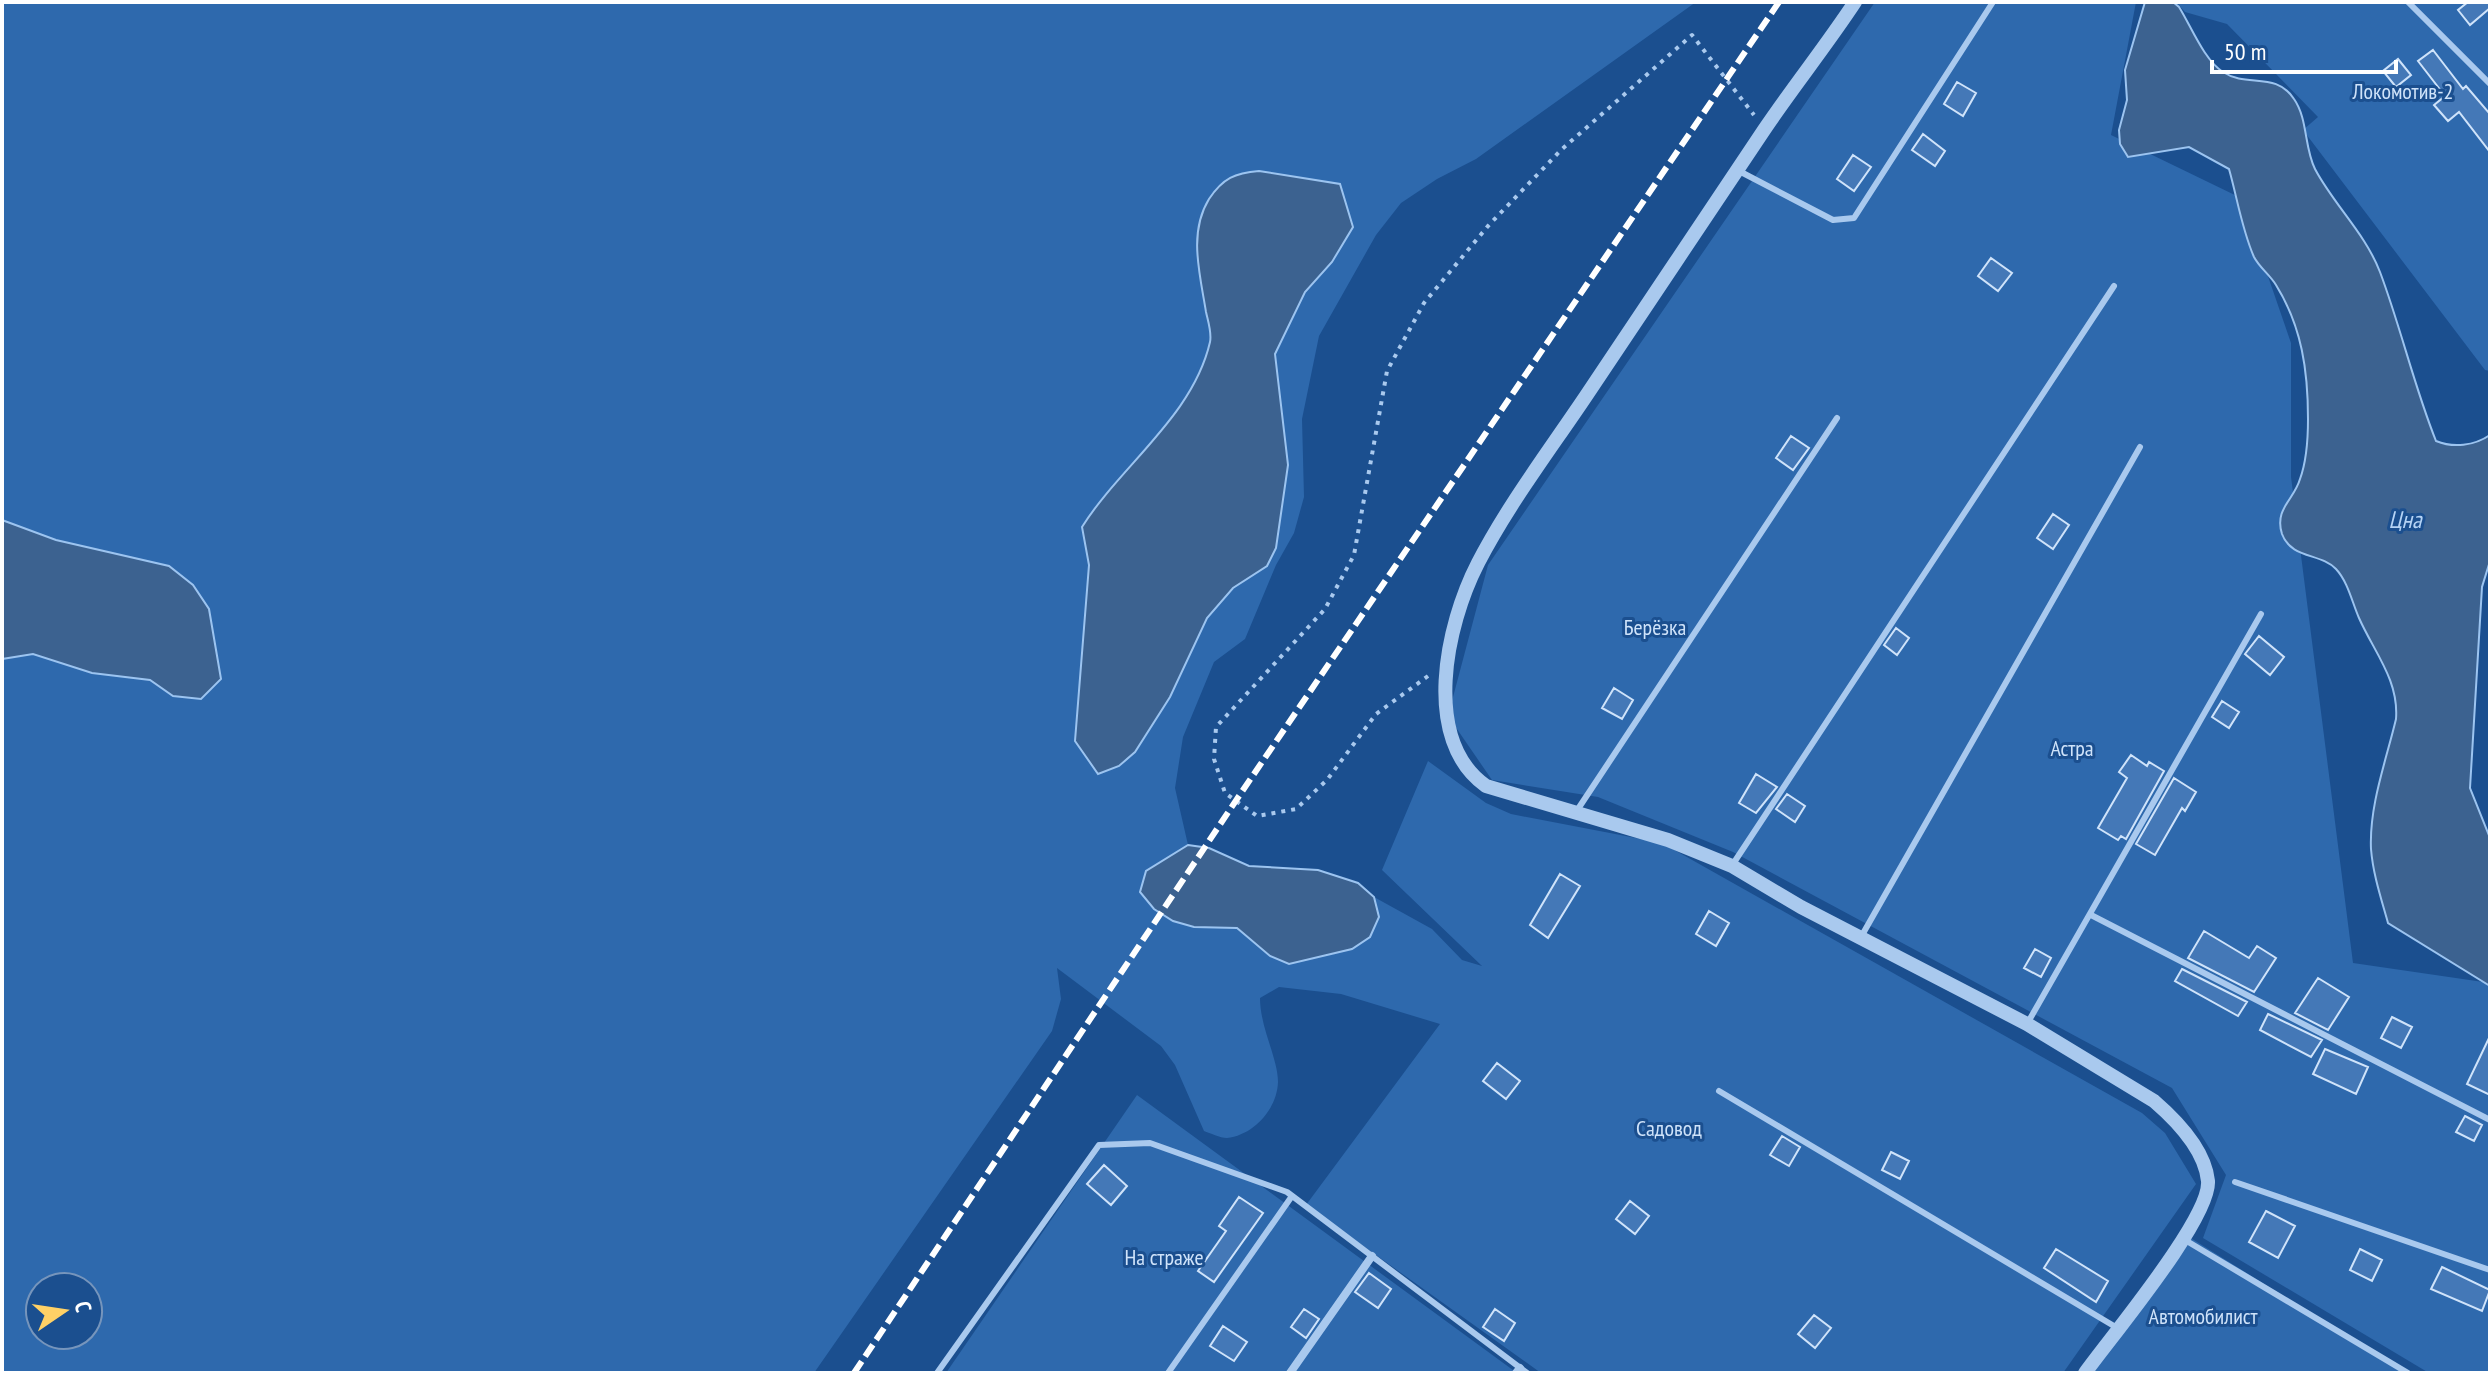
<svg xmlns="http://www.w3.org/2000/svg" width="2492" height="1375" font-family="'PT Sans Narrow',sans-serif">
<rect width="100%" height="100%" fill="#1b4f8f"/>
<path fill="#2e69ad" fill-rule="evenodd" d="M2,2H1696L1476,159L1437,179L1401,203L1376,235L1319,336L1302,419L1304,497L1294,533L1276,565L1245,639L1214,662L1183,737L1175,788L1188,845L1147,871L1194,927L1237,928L1270,956L1379,917L1374,897L1432,929L1462,960L1482,966L1382,870L1428,761L1486,803L1511,814L1662,843L2142,1113L2165,1133L2196,1184L2063,1373H1541L1306,1205L1440,1024L1341,994L1279,987L1260,998C1260,1028 1278,1058 1278,1082C1277,1109 1254,1135 1227,1138C1220,1138 1210,1133 1204,1131L1175,1065L1161,1046L1057,968L1061,999L1052,1031L814,1373H2V659L33,654L92,673L150,680L173,696L201,699L221,679L193,585L169,566L56,540L2,520ZM1197,256L1332,262L1305,292L1275,354L1288,465L1276,548L1267,566L1233,588L1207,618L1170,697L1135,752L1075,740L1089,565L1082,527C1120,467 1195,413 1210,341C1214,322 1201,278 1197,256ZM40,1287H88V1335H40Z
M1875,2H2136L2111,135L2241,198L2291,343V477L2353,963L2490,983V1373H2429L2203,1238L2226,1175L2172,1088L1733,852L1598,797L1492,780L1448,716L1488,565Z
M2176,2H2490V371L2485,370L2303,130L2318,117L2227,24L2185,12Z
M1137,1095L1517,1373H946Z
M2189,1237L2407,1373H2091Z"/>
<path fill="#3c6290" stroke="#9cc4f0" stroke-width="2" d="M2145,2H2173L2179,7C2191,26 2204,60 2223,72C2247,88 2276,71 2294,99C2308,119 2304,147 2315,169C2334,205 2365,233 2380,272C2401,328 2414,386 2436,441C2453,448 2474,446 2490,435V561L2482,587L2470,788L2490,838V986L2388,923C2381,898 2373,874 2371,849C2369,806 2386,761 2396,719C2399,680 2374,652 2359,618C2352,602 2348,582 2336,569C2321,553 2291,559 2282,534C2274,509 2294,500 2300,479C2307,460 2308,440 2308,419C2308,371 2302,327 2276,285C2270,275 2259,267 2254,257C2242,230 2237,197 2229,169L2189,147L2128,157L2120,144L2119,130L2127,100L2125,70Z
M1259,171L1340,184L1353,227L1332,262L1305,292L1275,354L1288,465L1276,548L1267,566L1233,588L1207,618L1170,697L1135,752L1119,766L1098,774L1075,741L1089,565L1082,527C1121,465 1193,416 1210,342C1212,333 1208,321 1206,312C1200,274 1188,233 1209,199C1223,178 1235,173 1259,171Z
M2,520L56,540L169,566L193,585L209,609L221,679L201,699L173,696L150,680L92,673L33,654L2,659Z
M1188,845L1209,848L1249,866L1318,870L1358,883L1374,897L1379,917L1370,937L1352,949L1289,964L1270,956L1237,928L1194,927L1173,921L1154,909L1140,892L1146,871Z"/>
<path fill="#4478b7" stroke="#cfe3fa" stroke-width="2" d="M2468,2H2490V8L2470,25L2458,10Z
M2433,50L2463,89L2466,86L2490,114V152L2459,112L2448,121L2434,105L2445,96L2418,61Z
M2398,59L2411,75L2396,87L2383,71Z
M1957,82L1976,93L1963,116L1944,104Z
M1923,134L1945,151L1935,166L1912,150Z
M1853,155L1871,167L1854,191L1837,179Z
M1991,258L2012,273L1998,291L1978,276Z
M1791,436L1809,448L1793,470L1776,458Z
M2053,514L2069,525L2053,549L2037,538Z
M1896,628L1909,638L1897,655L1884,645Z
M2259,636L2284,657L2270,675L2245,654Z
M1614,688L1633,700L1622,719L1602,708Z
M2222,701L2239,712L2229,728L2212,717Z
M2131,755L2147,766L2149,762L2164,771L2126,839L2121,836L2118,840L2098,828L2127,778L2119,772Z
M1756,774L1777,787L1756,813L1739,803Z
M2174,778L2196,792L2185,811L2182,808L2155,855L2136,844Z
M1787,794L1805,806L1795,822L1776,809Z
M1560,874L1580,886L1548,938L1530,925Z
M1709,911L1729,923L1716,946L1696,934Z
M2204,931L2249,958L2257,946L2276,958L2254,992L2188,958Z
M2035,949L2051,958L2041,977L2024,968Z
M2182,969L2247,1002L2238,1016L2175,981Z
M2318,978L2349,997L2328,1030L2295,1013Z
M2268,1014L2322,1040L2311,1057L2260,1030Z
M2392,1017L2412,1027L2401,1048L2381,1038Z
M2490,1036V1095L2467,1084Z
M2325,1049L2368,1067L2356,1094L2313,1074Z
M1497,1063L1520,1081L1506,1099L1483,1081Z
M2465,1116L2482,1125L2474,1141L2456,1132Z
M1782,1136L1800,1147L1789,1166L1770,1155Z
M1891,1152L1909,1161L1900,1179L1882,1170Z
M1104,1165L1127,1186L1111,1205L1087,1184Z
M1239,1197L1263,1213L1214,1282L1198,1271L1226,1231L1219,1226Z
M1630,1201L1649,1216L1635,1234L1616,1219Z
M2266,1211L2295,1226L2278,1258L2249,1242Z
M2056,1249L2108,1281L2096,1302L2044,1268Z
M2360,1249L2382,1260L2372,1281L2350,1270Z
M2442,1267L2490,1290L2482,1311L2431,1289Z
M1369,1273L1391,1289L1378,1308L1355,1292Z
M1304,1309L1319,1319L1306,1338L1291,1327Z
M1495,1309L1515,1323L1504,1341L1483,1327Z
M1814,1315L1831,1328L1815,1348L1798,1334Z
M1223,1326L1247,1342L1234,1361L1210,1346Z"/>
<g fill="none" stroke-linecap="round" stroke-linejoin="round">
<path stroke="#a9c9ee" stroke-width="4" stroke-dasharray="4 6" stroke-linecap="butt" d="M1428,676L1376,714L1327,780L1296,809L1257,816L1225,793L1214,759L1216,727L1325,609L1354,555L1387,371L1424,303L1488,226L1561,150L1692,35L1754,115"/>
<path stroke="#a9c9ee" stroke-width="6" d="M2408,2L2490,84
M1739,171L1833,220L1854,218L1993,2
M1576,812L1837,418
M1733,864L2114,286
M2091,915L2490,1120
M1861,937L2140,447
M2027,1024L2261,614
M1719,1091L2119,1329
M2235,1182L2490,1270
M2185,1240L2408,1373
M937,1373L1099,1145L1150,1143L1287,1192L1527,1373
M1168,1373L1292,1196"/>
<path stroke="#a9c9ee" stroke-width="8" d="M1290,1373L1372,1256
M1516,1373L1520,1368"/>
<path stroke="#a9c9ee" stroke-width="14" d="M1855,2C1826,46 1793,87 1764,130C1705,219 1645,307 1586,396C1549,451 1508,505 1478,563C1446,625 1421,740 1486,786L1668,840L1732,866L1801,907L2027,1024L2154,1101C2176,1120 2205,1150 2208,1181C2211,1218 2110,1338 2085,1373"/>
<path stroke="#fff" stroke-width="6" stroke-dasharray="14 6" stroke-linecap="butt" d="M854,1373L1241,793L1779,2"/>
</g>
<g text-anchor="middle" stroke-width="6" stroke-linejoin="round" paint-order="stroke">
<g font-size="22" fill="#cfe3fa" stroke="#1b4f8f">
<text x="2403" y="99">Локомотив-2</text>
<text x="1655" y="635">Берёзка</text>
<text x="2072" y="756">Астра</text>
<text x="1669" y="1136">Садовод</text>
<text x="1164" y="1265">На страже</text>
<text x="2203" y="1324">Автомобилист</text>
</g>
<g font-size="24" font-style="italic" fill="#b5d3f5" stroke="#1b4f8f">
<text x="2405" y="528">Цна</text>
</g>
</g>
<rect width="2492" height="1375" fill="none" stroke="#ffffff" stroke-width="8"/>
<g transform="translate(64 1311) rotate(77)"><circle r="38" fill="#1b4f8f" stroke="#7695bc" stroke-width="2"/>
<path d="M0-6L14 30L0 20L-14 30Z" fill="#ffd166"/>
<text y="-12" font-size="22" font-weight="bold" text-anchor="middle" fill="#ffffff">С</text>
</g>
<path d="M2212 60v12h184v-12" fill="none" stroke="#ffffff" stroke-width="4"/>
<text x="2224" y="60" font-size="24" fill="#ffffff" stroke="#1b4f8f" stroke-width="6" paint-order="stroke">50 m</text>
</svg>
